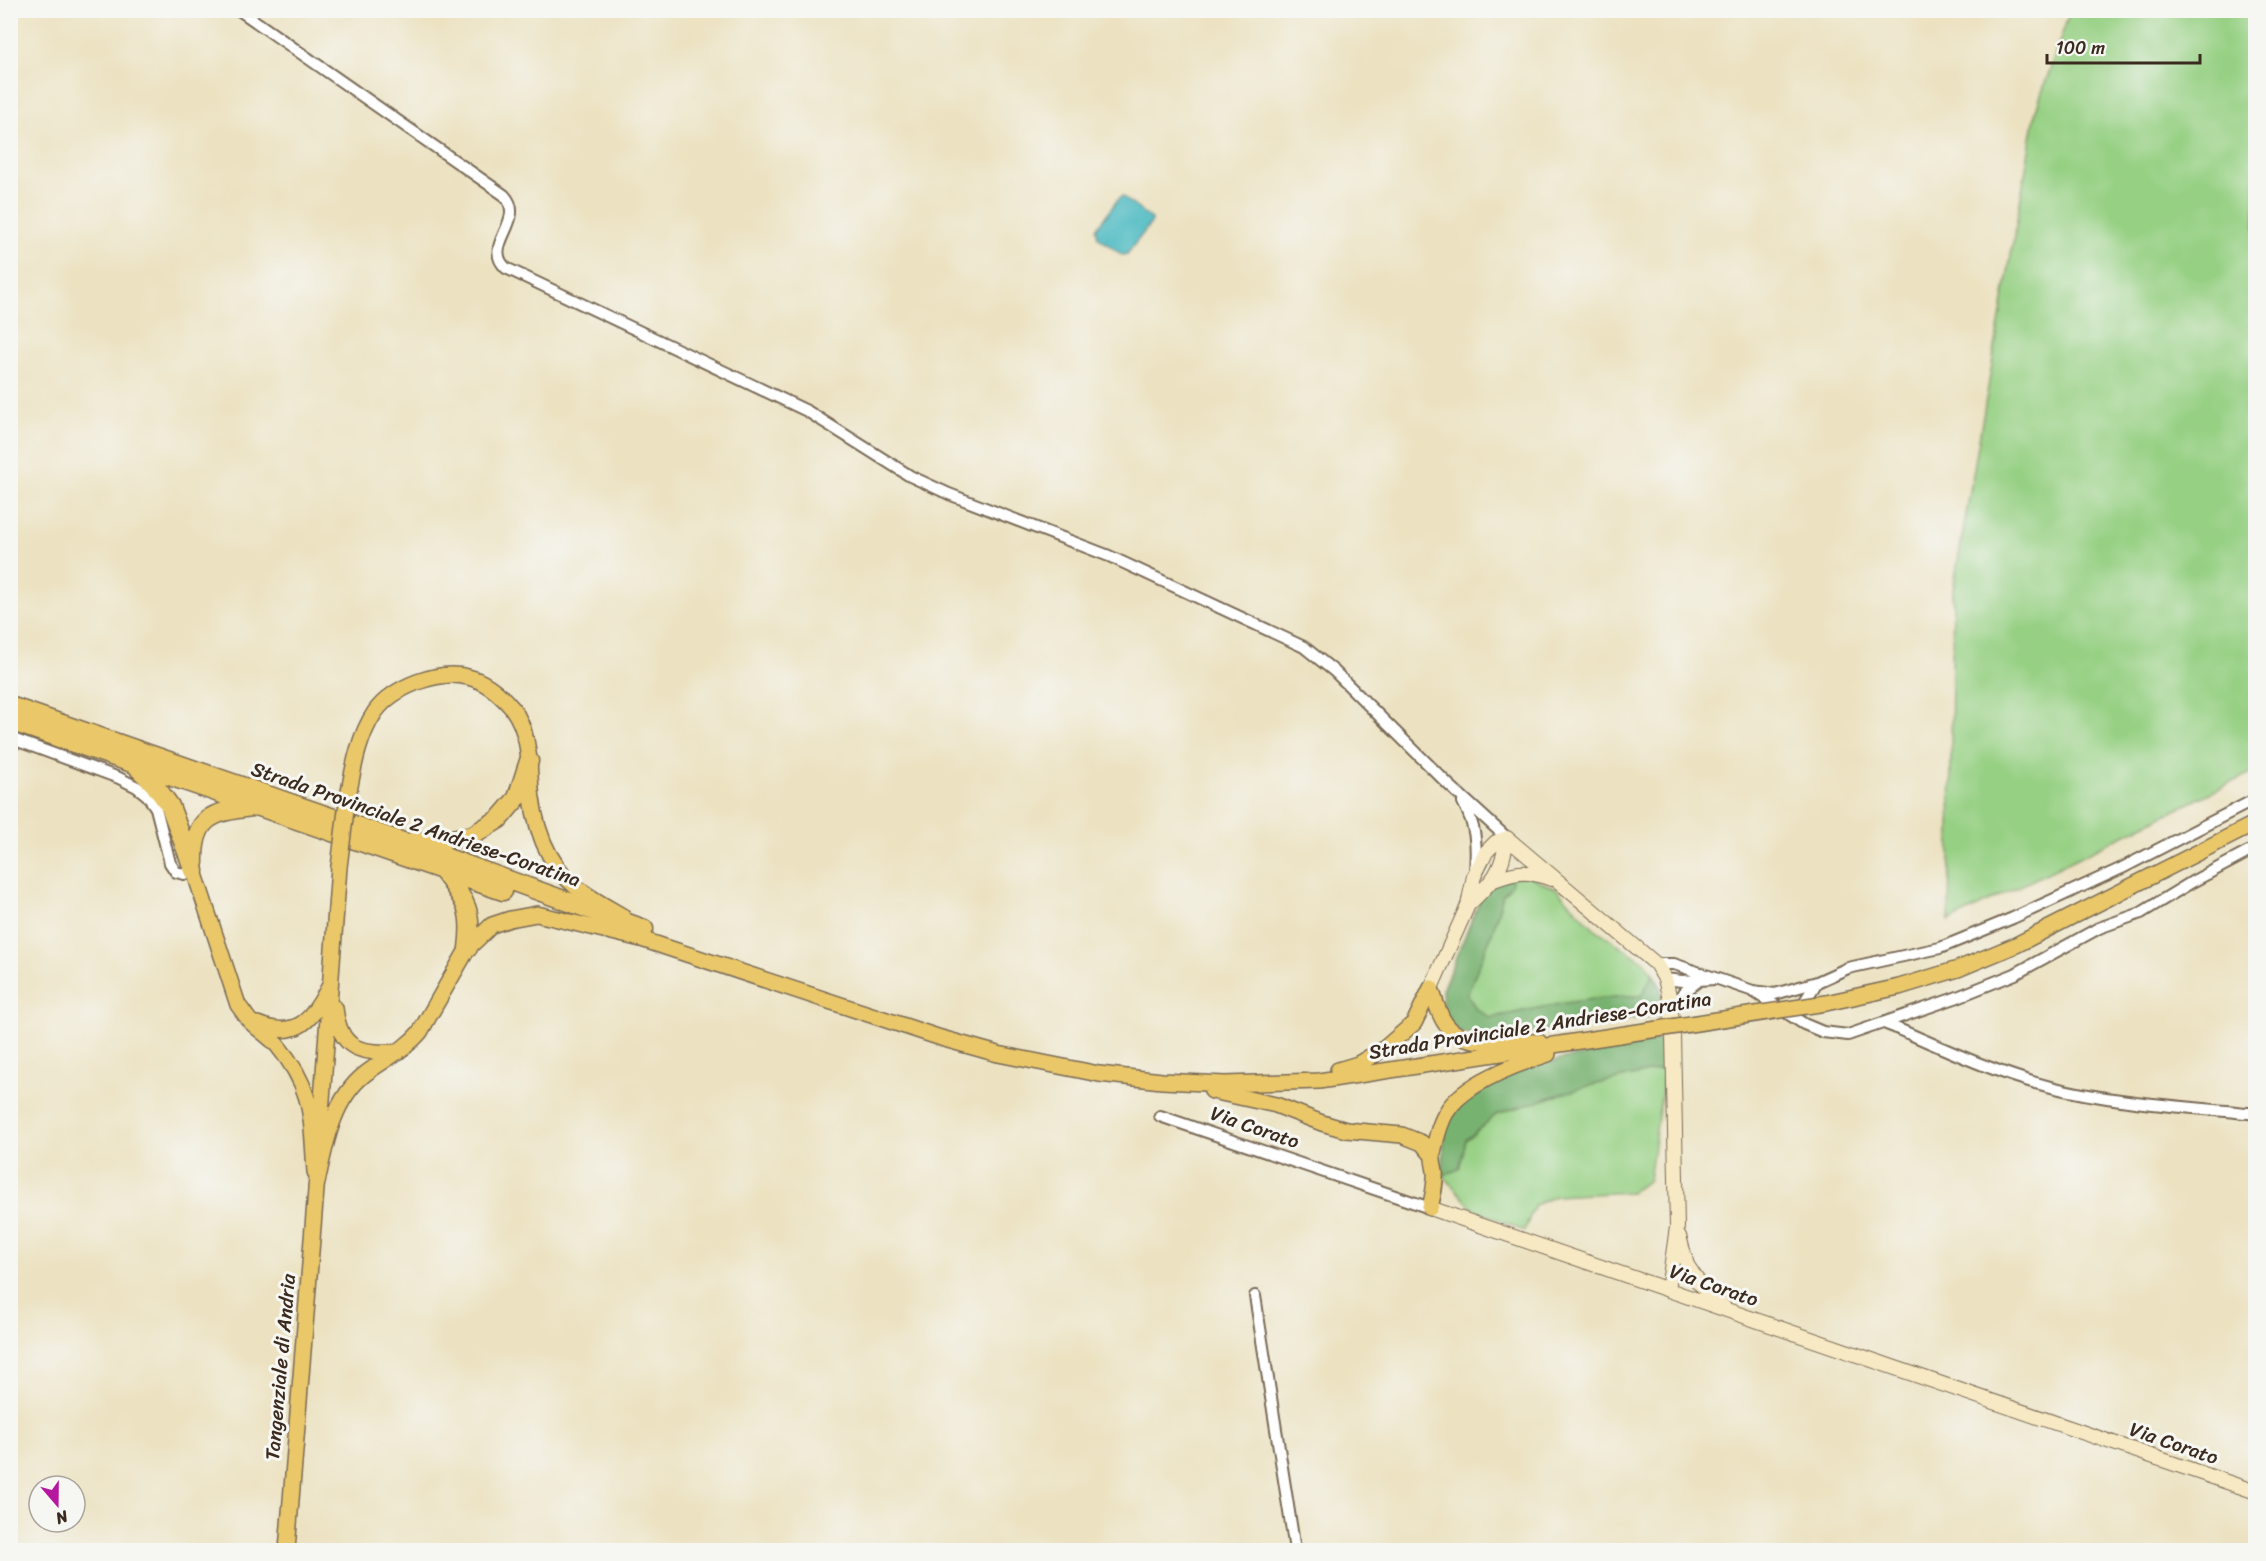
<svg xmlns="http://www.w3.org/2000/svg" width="2266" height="1561" font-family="Sriracha,sans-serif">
<rect width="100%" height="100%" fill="#f6f6f2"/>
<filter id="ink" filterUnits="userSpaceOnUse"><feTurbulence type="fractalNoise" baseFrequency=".0167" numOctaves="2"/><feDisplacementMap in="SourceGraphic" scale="12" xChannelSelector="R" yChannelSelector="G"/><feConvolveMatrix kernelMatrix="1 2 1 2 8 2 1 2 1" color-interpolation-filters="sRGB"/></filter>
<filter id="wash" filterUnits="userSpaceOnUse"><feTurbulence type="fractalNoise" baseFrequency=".008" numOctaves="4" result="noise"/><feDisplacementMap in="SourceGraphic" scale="24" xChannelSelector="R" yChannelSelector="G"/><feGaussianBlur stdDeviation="1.35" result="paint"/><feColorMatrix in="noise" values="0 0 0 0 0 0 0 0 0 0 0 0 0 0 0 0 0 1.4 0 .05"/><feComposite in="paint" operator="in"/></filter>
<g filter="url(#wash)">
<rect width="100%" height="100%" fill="#ece2c1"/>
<path fill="#96d083" stroke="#687d50" stroke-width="1.5" d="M2070,11H2255V771L1949,921L1953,590L2036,110Z
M1526,875L1557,889L1594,928L1646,963L1653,974L1641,996C1590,996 1539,1008 1490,1018L1476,1009L1467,994L1492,933L1503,894L1511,886L1512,878Z
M1665,1068L1649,1180L1631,1192L1555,1196L1535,1205L1524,1231L1472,1208L1443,1175L1459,1169L1466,1140L1497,1114L1584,1087Z"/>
<path fill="#78b271" stroke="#5a6e48" stroke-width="1.5" d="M1512,878L1511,886L1503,894L1492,933L1467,994L1476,1009L1490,1018C1539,1008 1590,996 1641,996L1653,974L1661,987L1663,1015L1482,1038L1456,1031L1443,1014L1442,990L1482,896L1494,883Z
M1663,1039L1665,1068L1584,1087L1497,1114L1466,1140L1459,1169L1443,1175L1444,1124L1471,1092L1515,1069Z"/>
<path fill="#4ab9c1" stroke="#427270" stroke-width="1.5" d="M1123,197L1151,219V223L1127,254L1122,255L1098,237L1096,229L1119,198Z"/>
</g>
<g filter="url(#ink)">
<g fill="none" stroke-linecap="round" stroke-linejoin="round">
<g stroke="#796a57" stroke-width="14">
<path id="street" d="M239,10L504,195C528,220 481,245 506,268L807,411L910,476L949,494L1109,556L1304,647L1334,671L1449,785L1507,838
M10,738L119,778L137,787L147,795L156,808L170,863L176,872L184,874L194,871
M1463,802C1476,826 1477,844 1475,871
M1656,964H1674L1753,991L1775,994L1817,982
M1665,979L1682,981L1715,979
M1753,991L1804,1024L1823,1032L1848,1035L1955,998L2015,974L2099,928L2141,913L2192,882L2256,848
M1800,1009L1817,982L1848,968L1940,948L2013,918L2122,868L2256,799
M1671,1010L1683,993L1698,981
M1884,1023C1937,1045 1991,1072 2047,1086C2112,1103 2188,1107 2256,1114
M1160,1116L1430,1208
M1255,1296L1295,1550"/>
</g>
<g stroke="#796a57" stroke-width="16">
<path id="secondary" d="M1507,838L1656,964L1665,979L1670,999L1673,1034L1677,1227L1668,1290
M1494,880C1518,871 1527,870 1551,879
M1468,905C1493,881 1502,873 1507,838
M1431,988L1468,905L1474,876L1486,852L1496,842L1507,838
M1430,1208L2256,1492
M1679,1236L1687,1265L1699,1283L1723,1306"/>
</g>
<g stroke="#796a57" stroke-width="18">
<path id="primary" d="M347,802C353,771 357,739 375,712C393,687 438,669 468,677C485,681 501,695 512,708C527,728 529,754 530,777C532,818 543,860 576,887C590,898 607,907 622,916
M194,871L238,1005C242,1010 245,1015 249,1020C257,1029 269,1036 277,1045C314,1089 311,1117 315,1172
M1431,988C1435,1000 1438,1013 1445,1023C1462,1050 1511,1040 1539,1042
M1826,1003L1899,987L1958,969L2016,945L2256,823
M335,1008C340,1051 360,1053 398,1052
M258,1024C297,1040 312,1020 329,987
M1338,1070L1358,1064L1385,1048L1414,1023L1431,988
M1212,1091L1276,1105L1322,1123L1346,1130L1402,1135L1422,1143L1433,1156
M319,1141L339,867
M316,1187C325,1147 331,1101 365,1074C383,1060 405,1050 420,1032L468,948L492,925L510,919L537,914L641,939L941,1038L998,1054L1099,1074L1162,1081L1225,1084L1319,1081L1619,1035
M1430,1208C1433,1195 1436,1184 1435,1171C1434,1165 1432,1159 1433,1153C1436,1139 1439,1125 1446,1113C1463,1083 1517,1064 1548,1054
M287,1550L317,1177"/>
</g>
<g stroke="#796a57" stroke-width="21">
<path id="highway" d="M10,706L403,842L644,929
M10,721L503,891
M139,769L154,784L170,806L194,871
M411,842L446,840L473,835L499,819L517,798L529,761
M194,863C193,817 212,812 252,807
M443,871C466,902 473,909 468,948"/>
</g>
<use href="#street" stroke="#fff" stroke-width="10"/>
<use href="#secondary" stroke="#f7e9c3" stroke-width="14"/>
<use href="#primary" stroke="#eac769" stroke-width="15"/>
<use href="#highway" stroke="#eac769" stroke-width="18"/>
<g stroke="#796a57" stroke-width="18" stroke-linecap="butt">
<path id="primary-bridge" d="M339,867L347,802
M1619,1035L1826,1003"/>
</g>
<use href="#primary-bridge" stroke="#eac769" stroke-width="15"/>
</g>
</g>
<g text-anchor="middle" stroke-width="6" stroke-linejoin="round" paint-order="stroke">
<g font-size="20" fill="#3b2a1e" stroke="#f6f6f2">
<text transform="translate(416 824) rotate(19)" y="7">Strada Provinciale 2 Andriese-Coratina</text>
<text transform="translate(1540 1025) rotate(-9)" y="7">Strada Provinciale 2 Andriese-Coratina</text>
<text transform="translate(1255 1127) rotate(19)" y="7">Via Corato</text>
<text transform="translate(1714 1285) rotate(19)" y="7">Via Corato</text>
<text transform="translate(280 1367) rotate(-85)" y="7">Tangenziale di Andria</text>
<text transform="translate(2174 1443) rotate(19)" y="7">Via Corato</text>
</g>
</g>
<rect width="2266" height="1561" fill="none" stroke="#f6f6f2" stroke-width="36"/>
<g transform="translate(57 1504) rotate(160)"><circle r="28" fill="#f6f6f2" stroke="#aba49d" stroke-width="1.5"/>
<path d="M0-4.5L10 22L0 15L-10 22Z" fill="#b5179e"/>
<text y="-9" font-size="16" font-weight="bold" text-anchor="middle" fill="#3b2a1e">N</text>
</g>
<path d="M2047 54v9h153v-9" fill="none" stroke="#3b2a1e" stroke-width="3"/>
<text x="2056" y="54" font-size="18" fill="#3b2a1e" stroke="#f6f6f2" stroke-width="4.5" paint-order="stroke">100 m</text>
</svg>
